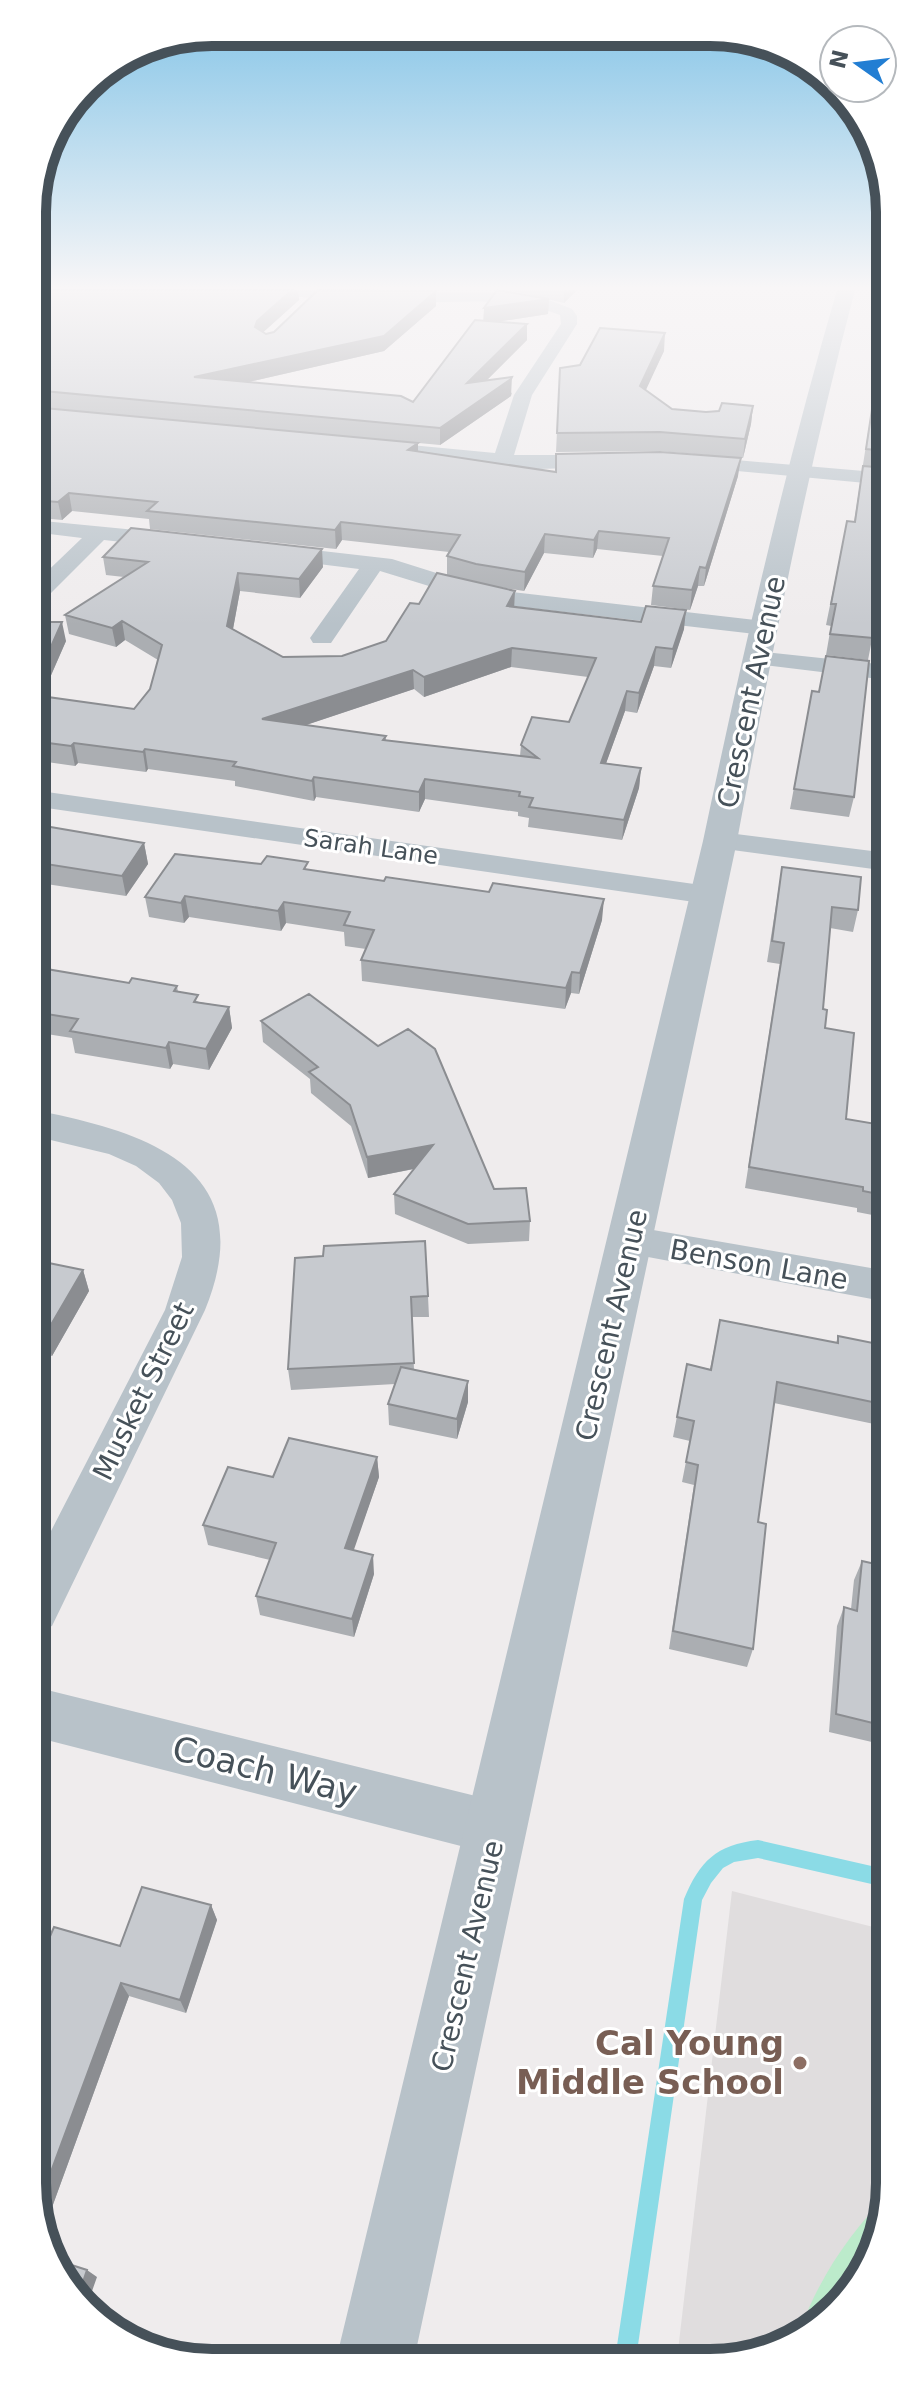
<svg xmlns="http://www.w3.org/2000/svg" width="922" height="2395" font-family="'DejaVu Sans',sans-serif">
<rect width="100%" height="100%" fill="#efeced"/>
<path fill="#e0ddde" d="M732,1891L889,1931L890,2194L846,2301L746,2359H677Z"/>
<path fill="#bcebcb" d="M890,2193L846,2301L801,2327C820,2277 851,2230 890,2193Z"/>
<g fill="none" stroke-linecap="round" stroke-linejoin="round">
<path fill="#8bdbe6" fill-rule="evenodd" d="M758,1840L889,1870V1888L758,1858L734,1862L723,1868L711,1883L702,1900L636,2359H615L684,1899C700,1861 716,1845 758,1840Z"/>
<path fill="#b8c2c9" fill-rule="evenodd" d="M269,290L508,293L549,300L572,309L577,316V324L532,395L514,455H609L619,461L609,467L538,469L379,454L369,448L379,442L495,453L514,395L561,324L560,315C510,295 454,303 401,303C359,302 318,298 277,295Z
M690,456L887,473V485L683,466L680,462L683,458Z
M33,520L177,534L188,541L177,548L104,540L41,603L33,605V585L82,538L33,532Z
M270,545L392,559L468,583L512,592L764,621L772,623L776,628L772,633L764,635L512,606L455,594L380,571L331,643H313L310,638L359,569L262,557L259,552L262,547Z
M756,651L887,665V680L747,663L744,658L747,653Z
M33,790L708,886L719,889L723,895L719,901L708,904L33,806Z
M720,832L888,853V871L710,847L705,841L710,835Z
M34,1110C147,1132 263,1168 205,1310L52,1626L35,1632V1562L165,1310L182,1257L181,1223L172,1200L159,1183L136,1166L109,1154L34,1136Z
M630,1226L888,1271V1302L616,1251L610,1241L616,1231Z
M35,1687L496,1801L515,1809L523,1828L515,1847L496,1855L35,1737Z"/>
<path fill="#b8c2c9" fill-rule="evenodd" d="M837,290H855C807,472 771,656 737,841L414,2360H336L703,841C742,656 784,472 837,290Z"/>
</g>
<path fill="#abaeb2" fill-rule="evenodd" d="M45,290H298L299,300L263,332L266,334L436,291V306L384,351L248,382L413,402L483,321L549,299L548,314L496,322L527,324V340L486,381L512,393L511,396L440,445L33,407V298Z
M508,290H577L564,303Z
M887,290V323L884,312Z
M664,351L645,390L672,409L706,412L753,406L751,424L743,458L658,451L556,452L560,368Z
M880,356H887V626L875,624L868,660L826,655L831,626L826,625L847,521L854,522Z
M33,407L418,451L556,472L738,476L704,586H698L690,610L651,605L653,586L663,556L597,549L593,558L544,553L524,591L492,586L514,607L684,629L671,668L654,666L637,713L625,711L606,763L641,768L639,788L622,840L528,827L529,818L518,816V812L425,799L419,812L316,797L314,801L235,786V781L148,769L146,772L78,763L75,766L33,760V622L66,641L42,696L134,709L150,689L158,660L125,640L116,647L69,634L65,615L124,577L106,575L103,557L323,567L300,598L240,591L233,629L283,657L342,656L386,641L419,604L459,578L447,575V556L449,552L342,540L336,549L150,529L149,519L72,511L62,520L41,518L44,536L33,547ZM511,667L588,677L569,722L521,745L520,756L386,741V736L306,725L414,689L424,697Z
M812,691L854,797L849,817L790,809Z
M33,824L144,843L148,864L126,896L33,882Z
M782,867L858,910L853,932L830,928L823,1009L825,1028L846,1119L888,1126V1218L857,1212V1208L745,1188L780,964L767,962Z
M309,870L602,920L579,994L571,993L565,1009L362,981L361,960L366,949L345,946L344,932L286,923L281,931L189,917L184,923L149,917L145,897Z
M34,964L35,967L129,983L177,986L178,992L199,1002L229,1007L232,1028L209,1070L173,1064L170,1069L75,1053L72,1038L34,1032Z
M261,1021L494,1189L530,1221L529,1241L468,1244L395,1214L394,1194L414,1169L368,1178L351,1126L311,1093L310,1079L263,1042Z
M295,1258L428,1296L429,1317H412L414,1370L468,1381V1402L457,1439L389,1425L388,1404L395,1384L291,1390L288,1369Z
M34,1260L83,1270L89,1291L52,1356L34,1352Z
M720,1320L836,1343L838,1336L888,1346V1437L874,1435V1424L774,1403L758,1522L753,1649L747,1667L669,1649L694,1485L682,1482L690,1441L673,1437L687,1364L710,1369Z
M377,1457L379,1477L353,1550L374,1574L354,1637L260,1615L256,1596L270,1560L208,1545L203,1525L273,1477Z
M862,1561L889,1567V1746L829,1732L837,1626L844,1607L851,1609L854,1580Z
M211,1905L217,1920L186,2013L129,1996L43,2232L36,2219L120,1946Z"/>
<path fill="#8b8d91" d="M33,290H42L33,296Z
M292,290H298L299,300L258,337L255,327L257,321Z
M564,290H577L564,303Z
M436,291V306L384,351L196,394L194,377Z
M549,299L548,314L483,324L484,308Z
M527,324V340L467,400V383Z
M665,333L664,351L639,405L640,386Z
M512,377L511,396L440,445V428Z
M753,406L751,424L743,458L745,439Z
M418,443V461L408,450Z
M741,458L738,476L704,586L706,568Z
M69,493L72,511L62,520L58,502Z
M41,518L44,536L33,547V525Z
M341,522L342,540L336,549L335,530Z
M599,531L597,549L593,558L594,540Z
M545,534L544,553L524,591L525,572Z
M322,549L323,567L300,598L299,579Z
M700,567L698,586L690,610L692,590Z
M238,573L240,591L230,645L227,626Z
M515,591L514,610L507,606Z
M686,610L684,629L671,668L673,649Z
M122,621L125,640L116,647L112,628Z
M62,622L66,641L34,714L33,709V687Z
M656,647L654,666L637,713L639,693Z
M512,648L511,667L424,697V677Z
M413,670L414,689L264,739L262,719Z
M627,691L625,711L599,783L601,763Z
M74,743L78,763L75,766L71,746Z
M145,749L148,769L146,772L143,752Z
M641,768L639,788L622,840L624,820Z
M314,777L316,797L314,801L312,781Z
M425,779V799L419,812V792Z
M144,843L148,864L126,896L122,876Z
M185,896L189,917L184,923L181,903Z
M604,899L602,920L579,994L580,973Z
M284,902L286,923L281,931L278,911Z
M572,972L571,993L565,1009L566,988Z
M229,1007L232,1028L209,1070L206,1049Z
M169,1042L173,1064L170,1069L166,1048Z
M433,1145V1165L368,1178L367,1157Z
M44,1197L51,1218L34,1244V1213Z
M83,1270L89,1291L52,1356L45,1335Z
M468,1381V1402L457,1439V1419Z
M377,1457L379,1477L348,1567L345,1548Z
M373,1555L374,1574L354,1637L352,1619Z
M211,1905L217,1920L186,2013L180,2000Z
M121,1983L129,1996L43,2232L36,2219V2212Z
M87,2270L97,2277L85,2311L78,2297Z"/>
<path fill="#c7cacf" stroke="#8b8d91" stroke-width="2" fill-rule="evenodd" d="M45,290H292L257,321L255,327L266,334L274,332L318,290L436,291L384,336L194,377L401,396L413,402L475,320L527,324L467,383L512,377L511,379L440,428L33,390V298Z
M497,290L549,299L484,308Z
M600,328L665,333L640,386L672,409L706,412L719,411L722,403L753,406L745,439L660,432L557,433L560,368L580,365Z
M880,356H887V451L866,449Z
M33,407L418,443L408,450L556,472V454L660,452L741,458L706,568L700,567L692,590L653,586L669,538L599,531L594,540L545,534L525,572L476,564L447,556L460,535L341,522L335,530L147,511L157,502L69,493L58,502L33,500Z
M863,466L887,468V604L878,603L873,638L830,634L836,604H831L847,521L855,522Z
M33,517L41,518L33,525Z
M131,528L322,549L299,579L238,573L227,626L283,657L342,656L386,641L410,603L419,604L437,573L515,591L507,606L641,622L646,606L686,610L673,649L656,647L639,693L627,691L601,763L641,768L624,820L529,807L533,798L519,796L520,792L425,779L419,792L314,777L312,781L233,766L236,762L145,749L143,752L74,743L71,746L33,741V695L134,709L150,689L162,645L122,621L112,628L65,615L148,562L103,557ZM512,648L596,658L569,722L532,717L521,745L538,758L383,740L386,736L262,719L413,670L424,677Z
M33,622H62L33,687Z
M826,656L869,661L854,797L794,789L812,691L819,692Z
M33,824L144,843L122,876L33,862Z
M175,854L261,864L267,856L308,862L304,869L384,881L386,877L489,892L493,883L604,899L580,973L572,972L566,988L361,960L374,930L344,925L350,912L284,902L278,911L185,896L181,903L145,897Z
M782,867L861,877L858,910L832,907L823,1009L827,1010L825,1028L854,1033L846,1119L888,1126V1196L863,1191V1187L749,1167L784,943L772,941Z
M34,964L35,967L129,983L132,978L177,986L174,991L198,995L194,1002L229,1007L206,1049L169,1042L166,1048L70,1031L78,1019L34,1012Z
M309,994L378,1046L408,1029L435,1049L494,1189L526,1188L530,1221L468,1224L394,1194L433,1145L367,1157L350,1105L309,1072L318,1067L261,1021Z
M34,1195L44,1197L34,1213Z
M425,1241L428,1296L411,1297L414,1363L288,1369L295,1258L323,1256L324,1246Z
M34,1260L83,1270L45,1335L34,1333Z
M720,1320L838,1343V1336L888,1346V1416L881,1414L882,1404L777,1382L758,1522L766,1524L753,1649L673,1631L698,1465L686,1462L694,1421L677,1417L687,1364L711,1370Z
M401,1367L468,1381L457,1419L388,1404Z
M289,1438L377,1457L345,1548L373,1555L352,1619L256,1596L276,1543L203,1525L228,1467L273,1477Z
M862,1561L889,1567V1727L836,1714L844,1607L857,1611Z
M142,1887L211,1905L180,2000L121,1983L36,2212L35,1971L54,1927L120,1946Z
M59,2261L87,2270L78,2297Z"/>
<linearGradient id="sky" x2="0" y2="1"><stop stop-color="#83c4e7"/><stop offset="0.46" stop-color="#f8f6f7"/><stop offset="1" stop-color="#f8f6f7" stop-opacity="0"/></linearGradient>
<rect width="922" height="625" fill="url(#sky)"/>
<circle fill="#8d6e63" stroke="#fff" stroke-width="3" cx="800" cy="2063" r="8"/>
<g text-anchor="middle" stroke-width="6" stroke-linejoin="round" paint-order="stroke">
<g font-size="24" fill="#465159" stroke="#fff">
<text transform="translate(371 847) rotate(8)" y="8">Sarah Lane</text>
</g>
<g font-size="28" fill="#465159" stroke="#fff">
<text transform="translate(751 692) rotate(-78)" y="10">Crescent Avenue</text>
<text transform="translate(759 1264) rotate(10)" y="10">Benson Lane</text>
<text transform="translate(611 1325) rotate(-77)" y="10">Crescent Avenue</text>
<text transform="translate(143 1391) rotate(-64)" y="10">Musket Street</text>
<text transform="translate(467 1956) rotate(-77)" y="10">Crescent Avenue</text>
</g>
<g font-size="34" fill="#465159" stroke="#fff">
<text transform="translate(265 1770) rotate(14)" y="12">Coach Way</text>
</g>
<g font-size="34" font-weight="bold" fill="#785e54" stroke="#fff" text-anchor="end">
<text x="784" y="2055">Cal Young<tspan x="784" dy="39">Middle School</tspan></text>
</g>
</g>
<path d="M0 0H922V2395H0ZM212 46H710A166 166 0 0 1 876 212V2183A166 166 0 0 1 710 2349H212A166 166 0 0 1 46 2183V212A166 166 0 0 1 212 46Z" fill="#fff" fill-rule="evenodd"/>
<path fill="none" stroke="#465159" stroke-width="10" d="M212 46H710A166 166 0 0 1 876 212V2183A166 166 0 0 1 710 2349H212A166 166 0 0 1 46 2183V212A166 166 0 0 1 212 46Z"/>
<g transform="translate(858 64) rotate(284)"><circle r="38" fill="#ffffff" stroke="#b5b9bd" stroke-width="2"/>
<path d="M0-6L14 30L0 20L-14 30Z" fill="#227ed3"/>
<text y="-12" font-size="22" font-weight="bold" text-anchor="middle" fill="#465159">N</text>
</g>
</svg>
